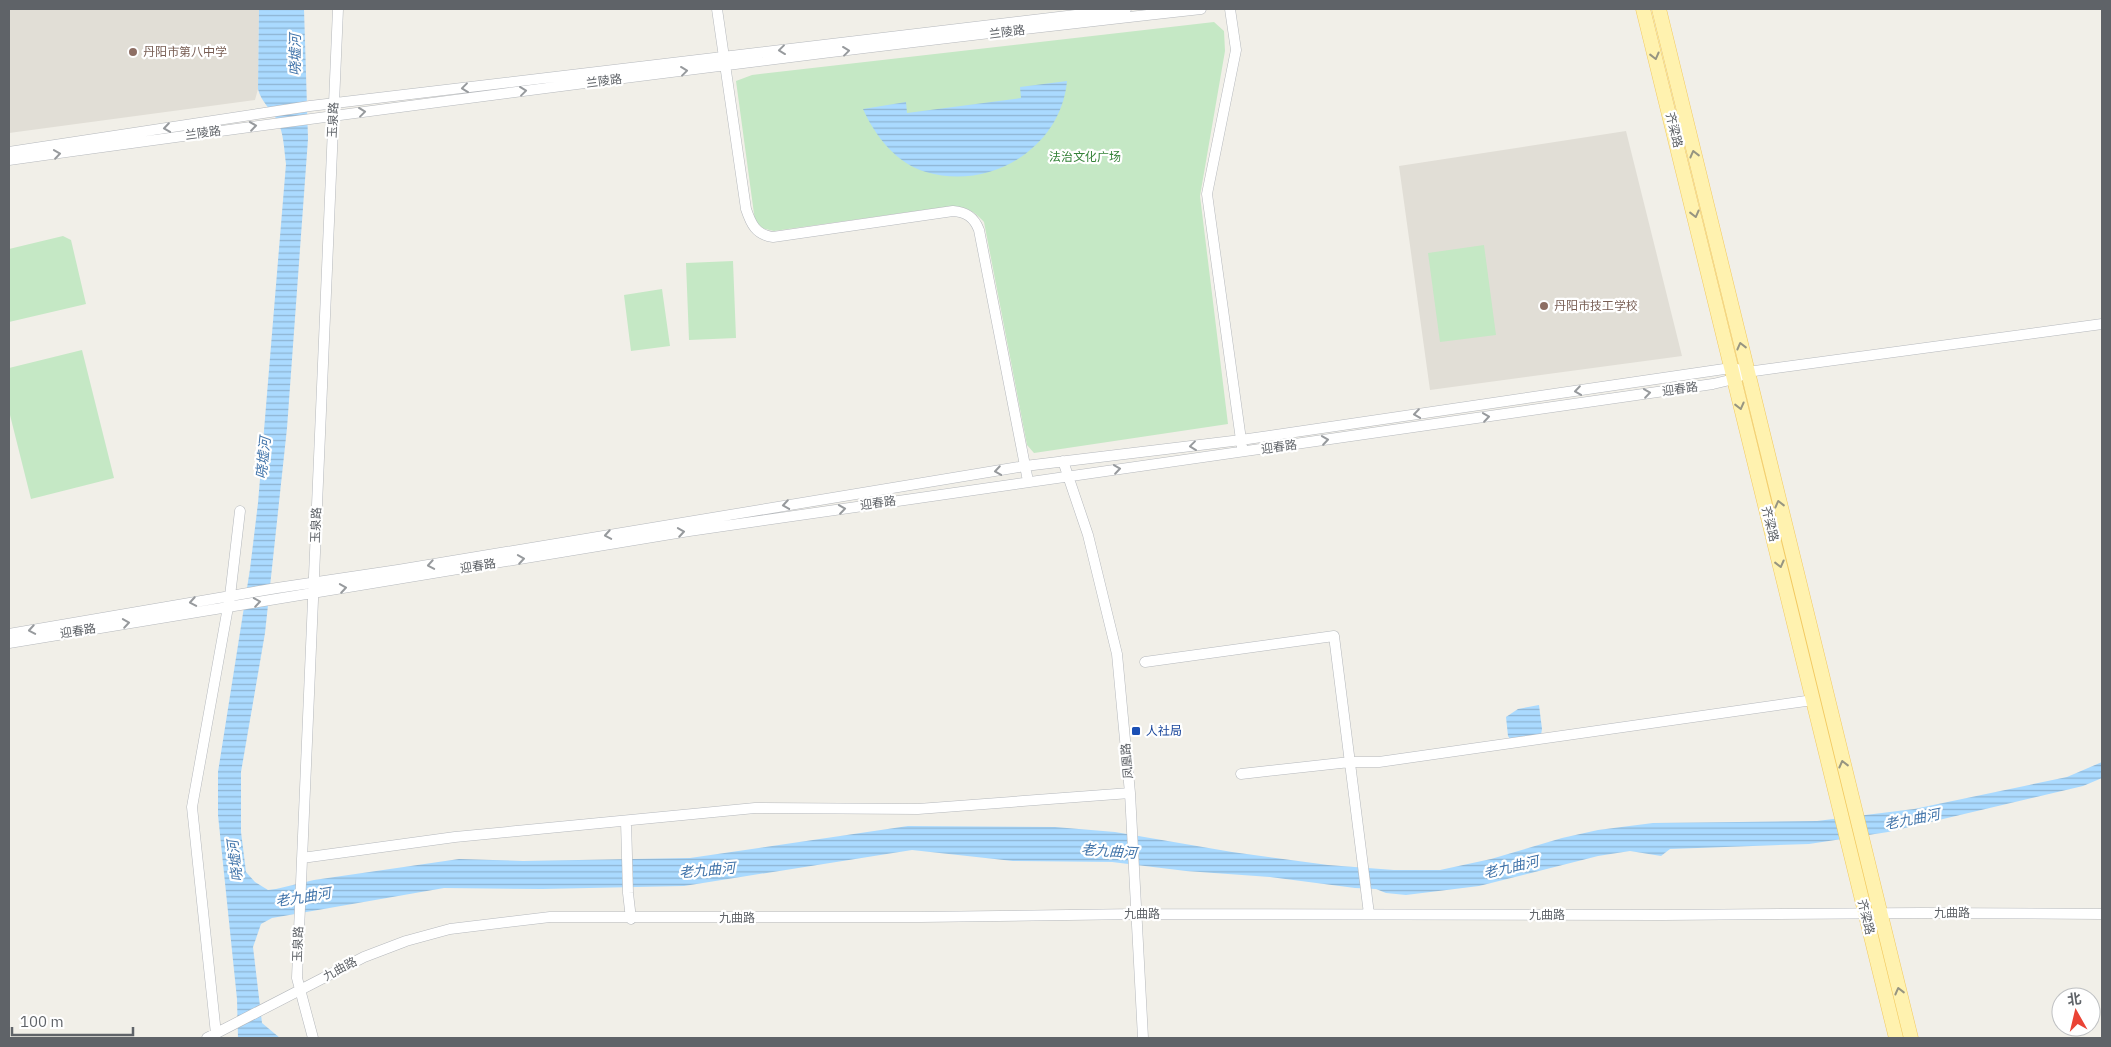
<svg xmlns="http://www.w3.org/2000/svg" width="2111" height="1047" font-family="'IBM Plex Sans','Noto Sans SC',sans-serif">
<defs>
<pattern id="water-rules" width="6" height="5" patternUnits="userSpaceOnUse" patternTransform="scale(1.25)"><rect width="6" height="5" fill="#aadaff"/><path d="M0 2.5h6" fill="none" stroke="#8eb4d2"/></pattern>
</defs>
<rect width="100%" height="100%" fill="#f1efe8"/>
<path fill="#e1ded6" d="M9,9H259L258,89L255,100L9,133Z
M1626,131L1682,356L1430,390L1399,166Z"/>
<path fill="#c5e8c5" d="M1214,22L1224,31L1225,51L1200,196L1228,424L1034,453L1027,445L984,222C973,210 968,208 952,206L774,231L761,228L755,221L736,81L752,75Z
M63,236L71,240L86,304L9,322V249Z
M1484,245L1496,335L1440,342L1428,253Z
M733,261L736,338L689,340L686,263Z
M662,289L670,346L631,351L624,295Z
M82,350L114,478L31,499L9,411V368Z"/>
<path fill="url(#water-rules)" d="M259,9H304L308,139L287,428L265,633L241,772V832L246,872L255,882L268,890L276,889L314,880L459,859L523,861L690,858L908,826L1055,827L1115,832L1232,852L1328,865L1394,870H1440L1491,859L1562,838L1598,830L1653,823L1817,821L1914,809L2067,777L2102,762V778L2083,786L1888,832L1809,844L1670,849L1661,856L1630,851L1598,856L1479,886L1406,895L1386,893L1376,889L1355,888L1270,877L1186,871L1112,862L1013,861L912,850L684,886L542,889L444,888L272,918L261,924L253,947L262,1023L280,1038H238L237,999L218,815V772L250,569L258,503L286,164C284,149 284,133 277,120C271,109 261,102 258,89Z
M1067,81C1061,148 990,191 926,172C897,164 875,136 863,109L906,102L907,113L1021,98L1020,87Z
M1539,705L1542,729L1541,735L1511,740L1508,736L1506,717L1518,709Z"/>
<g fill="none" stroke-linecap="round" stroke-linejoin="round">
<g stroke="#b5b8bc" stroke-width="11">
<path id="minor" d="M717,9L746,209C751,224 756,235 773,237L953,211C966,212 974,217 979,230L1028,481
M1230,9L1236,50L1207,194L1242,447
M9,152L310,106L1126,9
M9,160C406,105 803,53 1201,9
M1063,461L1088,535L1117,654L1130,793L1143,1038
M9,634L277,588L398,570L1025,466L1241,440L1731,368L1737,369
M9,643L689,531L1713,384L1734,379L1747,372L2102,324
M1145,662L1334,636L1369,914
M1241,774L1350,762H1379L1813,700
M626,821L628,893L631,919
M302,858L455,837L755,808L918,809L1130,793
M216,1034L192,807L230,596L240,511
M207,1038L364,957L406,941L450,929L550,917H921L1137,914L1663,915L1921,913L2102,914
M313,1038L297,978L338,9"/>
</g>
<g stroke="#f2c960" stroke-width="15">
<path id="major" d="M1643,9L1896,1038
M1659,9L1911,1038"/>
</g>
<use href="#minor" stroke="#fff" stroke-width="10"/>
<use href="#major" stroke="#fff2af" stroke-width="14"/>
</g>
<defs><path id="oneway-chevron" d="M-2-3.5L2.5 0L-2 3.5" fill="none" stroke-width="1.6" stroke-linecap="round" stroke-linejoin="round" transform="scale(1.25)"/></defs>
<g stroke="#979a9d">
<use href="#oneway-chevron" transform="translate(782 50) rotate(173)"/>
<use href="#oneway-chevron" transform="translate(846 51) rotate(-7)"/>
<use href="#oneway-chevron" transform="translate(684 71) rotate(-7)"/>
<use href="#oneway-chevron" transform="translate(465 88) rotate(173)"/>
<use href="#oneway-chevron" transform="translate(523 91) rotate(-7)"/>
<use href="#oneway-chevron" transform="translate(362 112) rotate(-7)"/>
<use href="#oneway-chevron" transform="translate(253 126) rotate(-8)"/>
<use href="#oneway-chevron" transform="translate(167 128) rotate(172)"/>
<use href="#oneway-chevron" transform="translate(57 154) rotate(-8)"/>
<use href="#oneway-chevron" transform="translate(1578 391) rotate(172)"/>
<use href="#oneway-chevron" transform="translate(1647 393) rotate(-8)"/>
<use href="#oneway-chevron" transform="translate(1417 414) rotate(172)"/>
<use href="#oneway-chevron" transform="translate(1486 417) rotate(-8)"/>
<use href="#oneway-chevron" transform="translate(1325 440) rotate(-8)"/>
<use href="#oneway-chevron" transform="translate(1193 446) rotate(173)"/>
<use href="#oneway-chevron" transform="translate(1117 469) rotate(-8)"/>
<use href="#oneway-chevron" transform="translate(998 471) rotate(171)"/>
<use href="#oneway-chevron" transform="translate(786 505) rotate(171)"/>
<use href="#oneway-chevron" transform="translate(842 509) rotate(-8)"/>
<use href="#oneway-chevron" transform="translate(681 532) rotate(-9)"/>
<use href="#oneway-chevron" transform="translate(608 535) rotate(170)"/>
<use href="#oneway-chevron" transform="translate(521 559) rotate(-9)"/>
<use href="#oneway-chevron" transform="translate(431 565) rotate(170)"/>
<use href="#oneway-chevron" transform="translate(343 588) rotate(-9)"/>
<use href="#oneway-chevron" transform="translate(193 602) rotate(170)"/>
<use href="#oneway-chevron" transform="translate(257 602) rotate(-9)"/>
<use href="#oneway-chevron" transform="translate(126 623) rotate(-9)"/>
<use href="#oneway-chevron" transform="translate(32 630) rotate(170)"/>
</g>
<g stroke="#979581">
<use href="#oneway-chevron" transform="translate(1655 56) rotate(76)"/>
<use href="#oneway-chevron" transform="translate(1694 154) rotate(-104)"/>
<use href="#oneway-chevron" transform="translate(1695 214) rotate(76)"/>
<use href="#oneway-chevron" transform="translate(1741 346) rotate(-104)"/>
<use href="#oneway-chevron" transform="translate(1740 406) rotate(76)"/>
<use href="#oneway-chevron" transform="translate(1779 504) rotate(-104)"/>
<use href="#oneway-chevron" transform="translate(1780 564) rotate(76)"/>
<use href="#oneway-chevron" transform="translate(1843 764) rotate(-104)"/>
<use href="#oneway-chevron" transform="translate(1899 991) rotate(-104)"/>
</g>
<g fill="#8d6e63" stroke="#fff" stroke-width="2">
<circle cx="133" cy="52" r="5"/>
<circle cx="1544" cy="306" r="5"/>
</g>
<rect fill="#1a4fb4" stroke="#fff" stroke-width="2" x="1131" y="726" width="10" height="10" rx="2.5"/>
<g text-anchor="middle" stroke-width="4.5" stroke-linejoin="round" paint-order="stroke">
<g font-size="12" fill="#5f6368" stroke="#fff">
<text transform="translate(1007 32) rotate(-7)" y="4">兰陵路</text>
<text transform="translate(604 81) rotate(-7)" y="4">兰陵路</text>
<text transform="translate(333 120) rotate(-87)" y="4">玉泉路</text>
<text transform="translate(1674 130) rotate(76)" y="4">齐梁路</text>
<text transform="translate(203 133) rotate(-8)" y="4">兰陵路</text>
<text transform="translate(1680 389) rotate(-8)" y="4">迎春路</text>
<text transform="translate(1279 447) rotate(-8)" y="4">迎春路</text>
<text transform="translate(878 503) rotate(-8)" y="4">迎春路</text>
<text transform="translate(1770 524) rotate(76)" y="4">齐梁路</text>
<text transform="translate(316 525) rotate(-88)" y="4">玉泉路</text>
<text transform="translate(478 566) rotate(-9)" y="4">迎春路</text>
<text transform="translate(78 631) rotate(-9)" y="4">迎春路</text>
<text transform="translate(1127 761) rotate(-95)" y="4">凤凰路</text>
<text x="1952" y="917">九曲路</text>
<text x="1142" y="918">九曲路</text>
<text x="1547" y="919">九曲路</text>
<text transform="translate(1866 917) rotate(76)" y="4">齐梁路</text>
<text x="737" y="922">九曲路</text>
<text transform="translate(298 944) rotate(-88)" y="4">玉泉路</text>
<text transform="translate(340 969) rotate(-28)" y="4">九曲路</text>
</g>
<g font-size="12" fill="#785e54" stroke="#fff" text-anchor="start">
<text x="143" y="56">丹阳市第八中学</text>
<text x="1554" y="310">丹阳市技工学校</text>
</g>
<g font-size="12" fill="#348238" stroke="#fff">
<text x="1085" y="161">法治文化广场</text>
</g>
<g font-size="12" fill="#164399" stroke="#fff" text-anchor="start">
<text x="1146" y="735">人社局</text>
</g>
<g font-size="14" font-style="italic" fill="#4174aa" stroke="#fff">
<text transform="translate(295 55) rotate(-90)" y="5">哓墟河</text>
<text transform="translate(263 458) rotate(-84)" y="5">哓墟河</text>
<text transform="translate(1912 819) rotate(-11)" y="5">老九曲河</text>
<text transform="translate(1109 851) rotate(4)" y="5">老九曲河</text>
<text transform="translate(235 861) rotate(-97)" y="5">哓墟河</text>
<text transform="translate(1511 867) rotate(-13)" y="5">老九曲河</text>
<text transform="translate(707 870) rotate(-5)" y="5">老九曲河</text>
<text transform="translate(303 897) rotate(-9)" y="5">老九曲河</text>
</g>
</g>
<rect width="2111" height="1047" fill="none" stroke="#5f6368" stroke-width="20"/>
<g transform="translate(2076 1012) rotate(352)"><circle r="24" fill="#ffffff" stroke="#bfc1c3"/>
<path d="M0-4L9 19L0 12L-9 19Z" fill="#ea4335"/>
<text y="-8" font-size="14" font-weight="bold" text-anchor="middle" fill="#5f6368">北</text>
</g>
<path d="M12 1027v8h121v-8" fill="none" stroke="#5f6368" stroke-width="2.5"/>
<text x="20" y="1027" font-size="15" fill="#5f6368" stroke="#ffffff" stroke-width="4" paint-order="stroke">100 m</text>
</svg>
